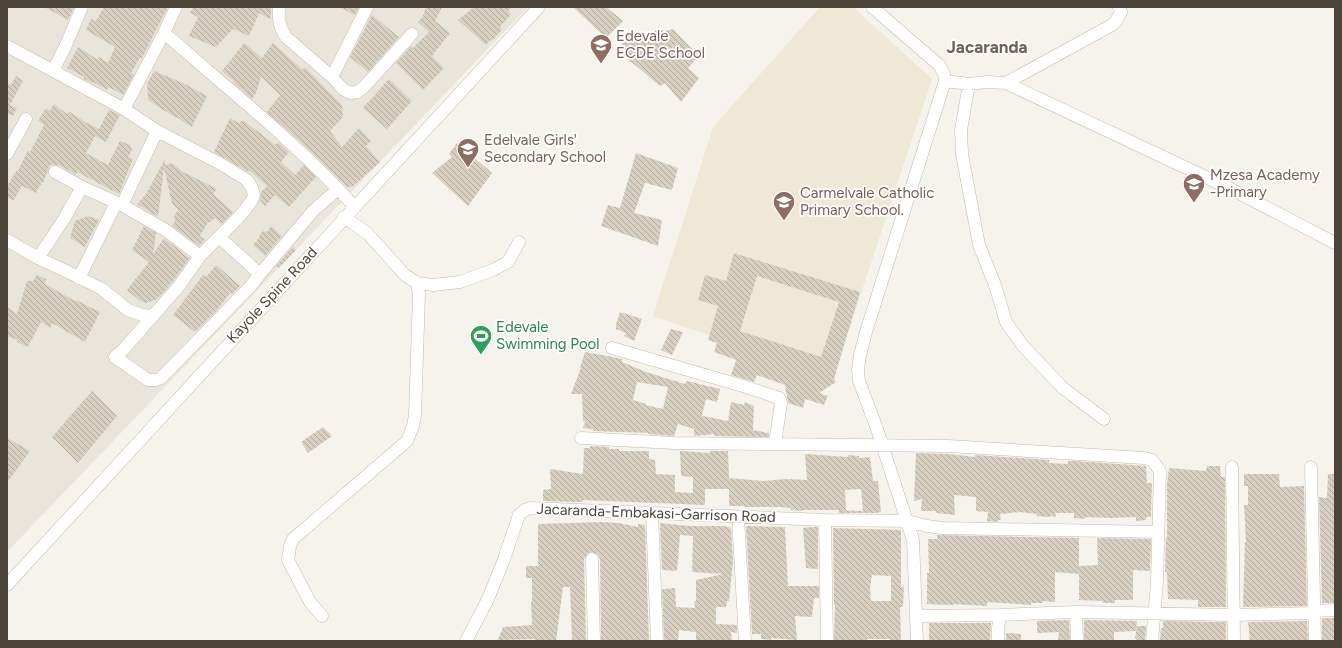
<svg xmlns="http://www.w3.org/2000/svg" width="1342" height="648" font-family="Figtree,sans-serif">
<defs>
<pattern id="building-back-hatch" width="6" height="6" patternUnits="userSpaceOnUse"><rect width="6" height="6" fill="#d8cfc1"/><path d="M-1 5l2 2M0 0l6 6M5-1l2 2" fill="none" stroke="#b1aa9e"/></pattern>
</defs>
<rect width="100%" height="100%" fill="#f6f3ec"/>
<path fill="#eae5da" d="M7,7H528L7,552Z"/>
<path fill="#efe8d6" d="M820,7H853L932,79L833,378L653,316L713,127Z"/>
<path fill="url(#building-back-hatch)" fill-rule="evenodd" d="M44,7H74L68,20Z
M104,7H168L142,58H140L131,73L134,75L123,95L108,87L107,90L93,82L92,83L84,79V77L67,68L78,47L95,58L98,59L99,57L108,63L115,47L86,30L91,19L96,21Z
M193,7H271V15L270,19L259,13L249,36L233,29L216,47L189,36L198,17L190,13Z
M339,7H359L355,15Z
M426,7H442L435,21L450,33L432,56L444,68L423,90L396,63L411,46L413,48L429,32L418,22L423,16Z
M474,7H512L508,11L511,14L500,27L502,29L494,39L489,41L486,45L458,20Z
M573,7H606L623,21L606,38Z
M372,15L399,37L368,72L350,57Z
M657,29L665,31L673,29L699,56L688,68L699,78L681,102L665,83L660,86L617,50L629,34L644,42Z
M244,43L262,58L273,43L303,70L305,67L342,105L343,117L330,131L342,147L359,128L371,141L366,146L380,162L352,187H347L307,148L267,112L280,95L261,77L256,93L252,99L233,82L234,81L222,71Z
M154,71L183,83L207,96L192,127L176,117V118L148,100L147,84Z
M16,76L23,81L10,105L17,108L13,116L7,113V83L11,85Z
M389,79L412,101L387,129L363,108Z
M54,104L67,114L68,111L87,123L99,129L109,110L120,115L106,142L95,136L86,153L108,165L120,141L130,145L132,150L128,157L133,159L119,194L77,172L76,175L59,165H50L43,183L42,182L36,193L22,186L13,201L7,197V186L17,170L18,171L28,150L30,152L44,125L38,121L46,108L50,111Z
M230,118L239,123L243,120L275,145L278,142L289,152L281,162L295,175L304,165L316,177L289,207L275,195L265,206L260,200L261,192L267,186L249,170L248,172L214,152Z
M457,143L492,173L468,206L432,173L452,157L449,154Z
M636,153L678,168L672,190L645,183L634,213L662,220L658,246L601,226L608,205L620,208Z
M165,159V165L172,163L183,172L217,189L213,194L233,212L222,224L215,218L207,224L200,236L205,240L199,246L172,226L175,221L174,216L178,210L172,203L164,168L158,217L137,204L146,194Z
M88,216L99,220L85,247L70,238L75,221Z
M144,226L156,233L153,254L164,238L188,257L189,259L173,281L162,294L155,300L146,303L140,301L127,290L149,262L132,250Z
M271,226L282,236L265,256L253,245L259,238L260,234L263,231L267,232Z
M293,247L296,250L279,268L276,266Z
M734,253L860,292L834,379L836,382L819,393L828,396L824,405L805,399L803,408L788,403L785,385L757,375L754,382L731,375L736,360L714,352L717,343L708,340L718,306L698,300L705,275L726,281ZM757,276L839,302L821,357L740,331Z
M216,265L240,286L232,294L230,293L217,310L195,332L173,315L203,275L206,277Z
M37,275L46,279L45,284L75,301L76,300L100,312L85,342L52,323L50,328L41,322L28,347L17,342L18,340L7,336V307L17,314L27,281H33Z
M620,312L642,319L634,341L624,336L626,333L616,329V324Z
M671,329L683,332L672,355L661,350Z
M585,352L623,359L622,362L646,372L685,384L687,381L720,389L717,402L706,399L702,415L703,416L728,421L731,402L744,405L745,402L754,406L753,430L769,433V437L714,436V434L694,436V429L678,424L674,436L648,434V433L593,431V429L583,428L585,422L583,421L582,394H571L581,368H580ZM637,382L668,387L663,409L645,405L646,404L633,400Z
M92,391L117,416L78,463L52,437Z
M323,427L332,436L308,453L301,442Z
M7,438L30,451L7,483Z
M590,446L609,447V449H619V451H649V459L655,460L656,474L675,475V492L693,493V477L681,476L680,451L710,453V451H728L729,478L763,481L786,479L807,480L805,454L848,457V455L859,456V458L870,457L873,481H878L881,512L876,513H839V510L863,511L861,489L845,490L846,510H802L803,511L791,510V508L779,507H744V506H729V489H705V505L583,500V502H578L543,501V490L551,489L550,469L583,474L584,448H590Z
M916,453L948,454L975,457V455L1049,460V463L1068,464V461H1074L1146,466L1147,483H1152L1151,517H1146V520L1136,521V517L1112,518L1085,517V519L1074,518V513H1055L1056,517L1050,516V517L1037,516V514L1020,512L1000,514L1001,520H998V522L987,521L988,512L976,511V497L954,495L955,515L936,513V511H921L922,499L914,501Z
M1207,466H1220L1221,477H1225L1226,607H1198V600L1168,599L1167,572H1165L1166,538H1167V484L1169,468L1206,471Z
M1244,474H1279L1280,487L1304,486L1307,606L1243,607L1245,542H1246L1244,505H1248V486H1244Z
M1328,474H1335V603H1322L1319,497L1327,498Z
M601,522L618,523L638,527V524L645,525L649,641H601L600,559L598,555L592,552L588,553L584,559L586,640H572L570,587H563L556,641H534L535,639L498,640L503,627L532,625L531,601H532V578H526V566H538V524Z
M660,523L689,526H725L731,528L733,562L729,601H727L726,607H716V624L737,625V633L731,632L732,641H696V632L679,630L678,641H664L662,589L675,588L676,607L695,608L694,601H696V580L723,574L692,572L693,536L680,535L677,571L662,570Z
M746,526L785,527L788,586H819V598H814L812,617L795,616L797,640L771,638V640L761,639V634H752Z
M811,527H818V569L806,568L803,528Z
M833,528L901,530V587H904L903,607H900L901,641H890V639H867V641H842L834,640L835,605H834ZM872,575L891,576V601H871L870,588Z
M937,535L1079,538V566L1098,565L1097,538L1151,539L1150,571L1133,570V600H1115V603H1103V601L1079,600V574L1055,572V602L1043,601V603H1031V605L987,602V606L953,604V605L927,604V573H929L928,539H937Z
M1322,618H1335V641H1322Z
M1069,620L1070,641H1058L1059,632L1037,633V621Z
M1084,620L1137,621L1136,631L1114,632V641H1084Z
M1163,621L1226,622V641H1160L1161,628H1163Z
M1307,621L1308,641H1250L1248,622Z
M929,623H991L990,641H929Z
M1137,626H1146L1145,641H1137V639L1135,638Z
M1006,633L1021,634V641H1006Z"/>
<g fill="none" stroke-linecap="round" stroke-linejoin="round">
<g stroke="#c2bbae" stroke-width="13">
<path id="minor" d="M279,7C278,19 279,26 286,37L332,77L344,90L351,93L357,92L364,87L412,34
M872,7L939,65L944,74L945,81L866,332L860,355L858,369L859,381L877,429L913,540L917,641
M164,33C179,45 194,59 208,71C259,114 309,157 354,206
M7,46L124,109L157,131L221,164L247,180L252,188L254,195L252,200L245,210L235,221L200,256L179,286L123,350L115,357L148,380H156L161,378L250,287L260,274L313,211L338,189
M53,71L66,45L82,7
M332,77L367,7
M945,81L969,84L987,82L1006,83L1112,25L1116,21L1121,12L1119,7
M1006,83L1229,188L1335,243
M969,84L961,130L962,154L979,245L995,285L1006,322L1023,346L1063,388L1104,419
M124,109L164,33L176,7
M7,154L26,119
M55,172L82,187
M122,205L167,231L200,256
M219,237L260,274
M7,240L38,258L68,272L102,289L128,310L142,315L152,316
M38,258L64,219L82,187L122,205L157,131
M79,278L116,203
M417,283L433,285L460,282L493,270L508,262L519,242
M612,348L743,386L779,398L781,403L775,444
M581,438L674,443L948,446L1144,458L1152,460L1160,471L1157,582L1152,641
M1232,467L1234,641
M1311,467L1315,641
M652,513L657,641
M738,517L745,641
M825,520L827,641
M592,559L594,641
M7,585L539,7
M1314,611L1335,610
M1076,612L1077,641
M322,616L310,602L288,560L290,546L293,539L407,441L413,426L415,415L419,294L417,283L405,275L367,233L344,217
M917,616L1000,615L1076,612L1233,615L1314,613
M466,641L488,599L503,562L519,515L525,510L530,508L825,520L908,521L927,526L942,528L1158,532
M998,641V628L1000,615"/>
</g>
<use href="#minor" stroke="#fff" stroke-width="12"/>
</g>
<defs>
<g id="school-pin" transform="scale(1.15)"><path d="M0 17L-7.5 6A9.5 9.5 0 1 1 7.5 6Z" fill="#8d6e63" stroke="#fff"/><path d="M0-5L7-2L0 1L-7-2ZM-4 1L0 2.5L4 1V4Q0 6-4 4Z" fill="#fff"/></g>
<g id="stadium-pin" transform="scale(1.15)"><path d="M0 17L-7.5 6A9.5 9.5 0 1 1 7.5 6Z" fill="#2e9e5b" stroke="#fff"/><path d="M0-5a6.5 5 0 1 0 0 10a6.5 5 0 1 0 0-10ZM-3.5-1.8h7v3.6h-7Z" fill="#fff"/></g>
</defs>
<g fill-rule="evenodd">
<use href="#school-pin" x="601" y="45"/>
<use href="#school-pin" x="468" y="149"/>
<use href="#school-pin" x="1194" y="184"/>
<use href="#school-pin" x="784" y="202"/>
<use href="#stadium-pin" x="481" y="336"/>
</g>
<g text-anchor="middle" stroke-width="3.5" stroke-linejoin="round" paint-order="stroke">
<g font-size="15" fill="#785e54" stroke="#fff" text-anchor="start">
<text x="616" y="41">Edevale<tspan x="616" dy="17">ECDE School</tspan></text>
<text x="484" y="145">Edelvale Girls'<tspan x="484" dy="17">Secondary School</tspan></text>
<text x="1210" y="180">Mzesa Academy<tspan x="1210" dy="17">-Primary</tspan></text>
<text x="800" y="198">Carmelvale Catholic<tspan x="800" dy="17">Primary School.</tspan></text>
</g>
<g font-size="15" fill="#4b4439" stroke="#fff">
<text transform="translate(272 295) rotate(-47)" y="5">Kayole Spine Road</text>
<text transform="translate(656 513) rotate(2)" y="5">Jacaranda-Embakasi-Garrison Road</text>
</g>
<g font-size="15" fill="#27864d" stroke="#fff" text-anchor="start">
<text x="496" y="332">Edevale<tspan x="496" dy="17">Swimming Pool</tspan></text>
</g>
<g font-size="17" font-weight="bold" fill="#6e6250" stroke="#fff">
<text x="987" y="53">Jacaranda</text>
</g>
</g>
<rect width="1342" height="648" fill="none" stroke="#4b4439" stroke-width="16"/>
</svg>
